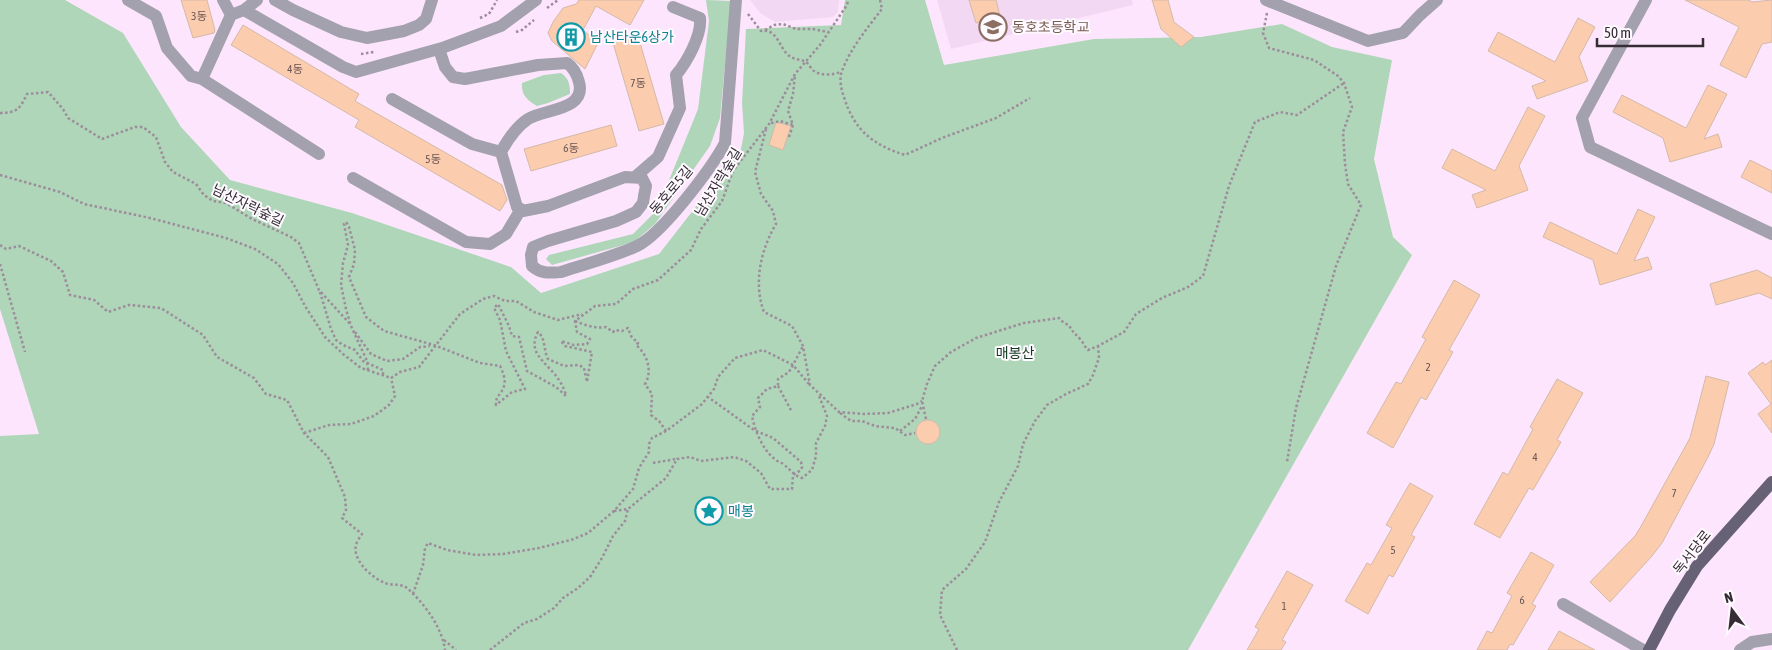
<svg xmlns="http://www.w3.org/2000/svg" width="1772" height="650" font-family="'Asap Condensed','Noto Sans KR',sans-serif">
<rect width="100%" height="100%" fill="#fde6fd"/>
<path fill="#f3d8f3" d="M750,0H839L838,12L833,17L775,22L760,13Z
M937,0H1132L1133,5L951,49Z"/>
<path fill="#afd6b8" d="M0,0H65L123,33L181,127L230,180L352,213L511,267L541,293L659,254L741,149L744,133L742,103L746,29L841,25L845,0H925L944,65L1094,39L1201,37L1282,24L1332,47L1392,60L1374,159L1393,237L1412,255L1188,650H0V436L39,434L0,309Z
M706,0L731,1L720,118L710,146L655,224L634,242L552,265L546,259L549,255L633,234L657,210L698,109L709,21Z
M561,73C569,78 570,85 570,94L548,103L537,106C527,100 521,95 522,83L544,75Z"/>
<path fill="#fcccae" stroke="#d4b9a8" d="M181,0H207L215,30L214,33L193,38Z
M579,0H644L630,25L596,6L583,30L598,43L585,69L552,41L548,33L553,22L563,8L576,4Z
M969,0H996L1000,16L976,23Z
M1152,0H1168L1174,22L1194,37L1181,47L1161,29Z
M1685,0H1749L1752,2L1772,0V42L1762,44L1746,78L1720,65L1739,27Z
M1578,18L1595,27L1579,57L1588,81L1537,99L1532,86L1546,81L1488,51L1498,32L1555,62Z
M243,25L359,94L355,101L502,185L507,200L500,211L355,127L359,120L231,45Z
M638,36L664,124L639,131L613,43Z
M1708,85L1727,94L1704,139L1718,134L1722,147L1670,162L1663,138L1613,112L1622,95L1686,128Z
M1528,107L1545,116L1519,166L1528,190L1477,208L1472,195L1486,190L1442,168L1452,149L1495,171Z
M776,122L791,126L783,150L769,145Z
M611,125L617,146L531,171L524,149Z
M1750,160L1772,171V193L1741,177Z
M1638,209L1655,217L1634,261L1648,257L1652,269L1600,285L1593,260L1543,237L1550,222L1617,254Z
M1757,270L1772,278V299L1759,293L1716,305L1710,284Z
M1454,280L1480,295L1449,350L1453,352L1426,400L1421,397L1393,448L1367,433L1396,382L1401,384L1426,339L1422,337Z
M1772,360V433L1758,414L1771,404L1748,373L1763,362L1765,365Z
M1706,376L1729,382L1714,444L1708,457L1662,543L1652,556L1610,602L1590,582L1635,536L1640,528L1690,438Z
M1557,379L1583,393L1557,440L1561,442L1533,490L1529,488L1500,538L1474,524L1503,472L1508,475L1533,429L1530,427Z
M916 432a12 12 0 1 1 24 0a12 12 0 1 1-24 0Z
M1410,483L1433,496L1411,535L1415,537L1393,577L1389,575L1368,614L1345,601L1367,563L1371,565L1392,528L1386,525Z
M1531,552L1554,565L1532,604L1536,606L1513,645L1510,644L1507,650H1477L1487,631L1492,633L1512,596L1507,593Z
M1287,571L1313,585L1282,640L1286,642L1281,650H1247L1259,629L1255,627Z
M1559,631L1595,650H1548Z"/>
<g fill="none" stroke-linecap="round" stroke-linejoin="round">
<path stroke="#9c8c9c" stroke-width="2.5" stroke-dasharray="2.5 2.5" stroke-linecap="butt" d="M880,0L882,9C868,27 850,49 842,71C839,78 841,90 844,97C854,130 873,145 905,155L942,138L996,118L1030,98
M547,8L558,0
M1267,13L1263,33L1269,48L1314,60L1338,76L1344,83L1352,107L1343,132L1345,164L1348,184L1361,205L1336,266L1296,408L1287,462
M748,14L761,31C777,28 779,47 788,55C794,60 801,59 806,62C809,64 811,69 814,71C821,76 833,75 840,72
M480,18L489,14L497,0
M765,30L774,25L783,24L796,29H813L828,32
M516,32L522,30L534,20
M361,54L374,52
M0,113C18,113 20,108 27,94L48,92L63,109L68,118L102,139L135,127H143L156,137L165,162L173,172L196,184L204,195L213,201L226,203L252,219L291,237L299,243L319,290L351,325
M771,123L780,121L793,125
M766,129L755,172L761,194L773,211L776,224C761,249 753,283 764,312L792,326L803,346L810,385L839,412L864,414L888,413L917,404L922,401
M789,137L793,125L788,111L793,94L795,75
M0,175L60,192L84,204L150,218L226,238L255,249L278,264L293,283L305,306L325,337L343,354L361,368L391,378
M0,245L6,249L19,246L51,261L63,272L70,295L94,300L108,312L129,305L161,308L203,335L217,357L254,378L266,394L287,400L304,433L328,457L345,497L346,510L342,518L362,534C360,537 357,541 356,545C352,560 372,578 385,583C392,586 401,583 407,588C424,603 442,627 445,650
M0,264L25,352
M320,292L331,329L336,340L343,345L355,350L363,361L383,370V376
M575,321C585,325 596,329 606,327L613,332L615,330L622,331L628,328L631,336L638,343L636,345C647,354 653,371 645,384L652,394L651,415L659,421L666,431
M355,332L371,354L387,361L403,359L420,347L430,346
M368,370L367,361L351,326L346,309L341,285L343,263L348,245L344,224L346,222L349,227L355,250L354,264L349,277L366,317L384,331L434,345L480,363L500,366C503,372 506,380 504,386C502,394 495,396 496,405L512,392L525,389L506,351L500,320L494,308L498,304L509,326L512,336L519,337L527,371L556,387L566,396C564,386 557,376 550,369C539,357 529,349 538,332C546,339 543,349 548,359L564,366L579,365L584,368L587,382L592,352L565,346L561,341L574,345L587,344L590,339L577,332L575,321L595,306L616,304L633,289L658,280L691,250L701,229L722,201L733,171L769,124L795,74L820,45L847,5L848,0
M391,378L400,372L419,367L460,314L483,299L494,296L505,301H516L534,312L558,320L582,314
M809,384L793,365L789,372L778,379V386L767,389L758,398L760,407L752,416C755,431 763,451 776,460C778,462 781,462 783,464C791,470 793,475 802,478L812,470L816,456V443L825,426L827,416L819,396
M778,386L792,412
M840,413L851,421H862L875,426L895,428L905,435L915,433
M926,419L922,401L927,384L935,366L951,352L976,338L1024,323L1059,318L1064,323L1069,325C1073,333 1074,332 1080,339C1083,342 1084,346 1088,350L1098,346L1124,332L1136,314L1162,298L1188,287L1203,276L1229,186L1255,122L1280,112L1297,115L1344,83
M900,431L915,419L922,406
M304,433L329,425L351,424L374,416L389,405L395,396L391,378
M653,463L676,459
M614,511L628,509L666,478L677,459L690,457L701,461L734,457L746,461L761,473L770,489H792L793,475L801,470L802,467L801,462L773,438L754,430L708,397
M413,594L423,565L425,548L428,543L447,550L476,555L503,554L539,548L574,539L588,533L614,511L633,489L639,468L649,452V444L652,438L666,431L702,404L714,389L718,377L735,358L763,350L793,365L803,346
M444,640L456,650
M490,650L524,623L537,619L554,608L563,598L578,588L590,577L602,558L613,536L625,521L628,509
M957,650L940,615L942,590L966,569L985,542L999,502L1018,466L1023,444L1035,421L1047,405L1066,394L1088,384L1093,375L1099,358L1098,346"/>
<path stroke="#a3a1ad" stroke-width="12" d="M128,0L156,16L167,48L191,76L202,79L319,154
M223,0L231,15
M257,0L244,10L343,67L356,72L442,48L501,26L536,0
M275,0L293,10L341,32L367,38L404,31L419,25L426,19L432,0
M1266,0L1368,41L1403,33L1420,15L1437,0
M1646,0L1582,118L1590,147L1772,234
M439,49L445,67L453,77L465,79L538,65L567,63C574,68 577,74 579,82C587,111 543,109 528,119C516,127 508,139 501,152L517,207L523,211L548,206L625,177L642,178L646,186L644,196L643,203L636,212L616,221L548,241L533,247L531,255L532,266C541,274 549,273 561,272C585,264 613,257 637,246C662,234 711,169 725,143L736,0
M202,79L231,15L244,10
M392,99L472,144L501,152
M635,177L658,157L680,108L676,75C687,62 702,35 700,18L673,7
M353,178L466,242L490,244L506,234L521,209
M1563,604L1643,650
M1740,650L1752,642L1772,639"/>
<path stroke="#666175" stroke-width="12" d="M1649,650L1670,610L1697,566L1772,482"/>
</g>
<defs>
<g id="school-ring" transform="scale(1.4375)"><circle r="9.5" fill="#fffaff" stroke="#8d6e63" stroke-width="1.5"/><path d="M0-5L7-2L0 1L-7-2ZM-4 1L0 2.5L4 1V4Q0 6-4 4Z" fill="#8d6e63"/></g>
<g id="building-ring" transform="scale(1.4375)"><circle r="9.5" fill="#fffaff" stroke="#0f9aa8" stroke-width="1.5"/><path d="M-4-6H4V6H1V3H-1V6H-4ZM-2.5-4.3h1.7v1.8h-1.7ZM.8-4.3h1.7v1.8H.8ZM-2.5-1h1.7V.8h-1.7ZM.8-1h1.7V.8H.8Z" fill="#0f9aa8"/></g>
<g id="sight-ring" transform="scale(1.4375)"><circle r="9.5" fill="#fffaff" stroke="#0f9aa8" stroke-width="1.5"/><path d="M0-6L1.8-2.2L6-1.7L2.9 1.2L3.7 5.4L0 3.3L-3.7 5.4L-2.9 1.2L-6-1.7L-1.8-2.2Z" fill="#0f9aa8"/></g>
</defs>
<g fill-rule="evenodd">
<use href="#school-ring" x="993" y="27"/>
<use href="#building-ring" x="571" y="37"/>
<use href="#sight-ring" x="709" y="511"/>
</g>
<g text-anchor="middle" stroke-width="4" stroke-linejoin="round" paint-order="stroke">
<g font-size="11" fill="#675453">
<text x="199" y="20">3동</text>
<text x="295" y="73">4동</text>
<text x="638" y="87">7동</text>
<text x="571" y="152">6동</text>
<text x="433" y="163">5동</text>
<text x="1428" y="371">2</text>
<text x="1535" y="461">4</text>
<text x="1674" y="497">7</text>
<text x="1393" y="554">5</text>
<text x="1522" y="604">6</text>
<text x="1284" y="610">1</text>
</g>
<g font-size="14" fill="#785e54" stroke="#fffaff" text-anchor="start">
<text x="1012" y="32">동호초등학교</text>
</g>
<g font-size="14" fill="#0d838f" stroke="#fffaff" text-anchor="start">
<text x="590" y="42">남산타운6상가</text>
<text x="728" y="516">매봉</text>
</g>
<g font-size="14" fill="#352c35" stroke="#fffaff">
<text transform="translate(718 182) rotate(-59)" y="5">남산자락숲길</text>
<text transform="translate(671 190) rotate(-50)" y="5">동호로5길</text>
<text transform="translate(248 205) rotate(26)" y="5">남산자락숲길</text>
<text transform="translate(1692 552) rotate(-52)" y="5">독서당로</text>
</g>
<g font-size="14" fill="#103b1f" stroke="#fffaff">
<text x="1015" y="358">매봉산</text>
</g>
</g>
<g transform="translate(1732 610) rotate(345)" stroke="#fffaff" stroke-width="4" paint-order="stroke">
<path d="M0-4L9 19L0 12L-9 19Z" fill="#352c35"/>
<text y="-8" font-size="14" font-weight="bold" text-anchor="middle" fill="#352c35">N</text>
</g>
<path d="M1597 38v8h106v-8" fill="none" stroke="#352c35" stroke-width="2.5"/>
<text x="1604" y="38" font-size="15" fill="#352c35" stroke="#fffaff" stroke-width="4" paint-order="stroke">50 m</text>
</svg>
